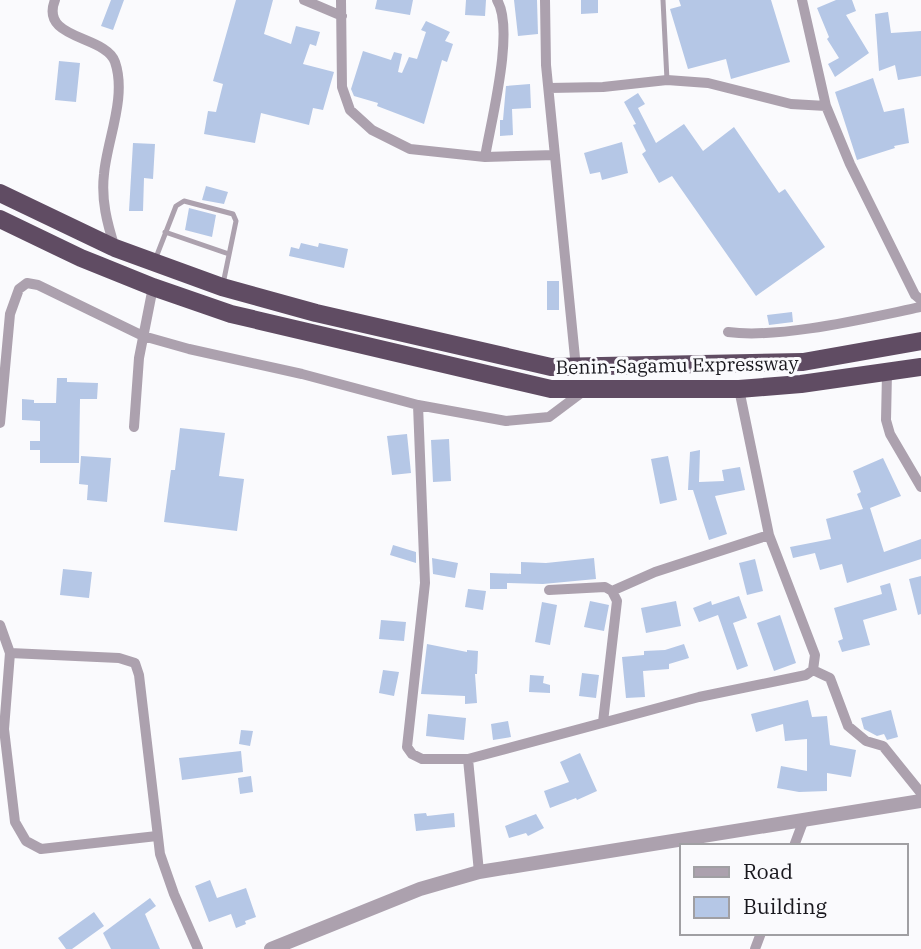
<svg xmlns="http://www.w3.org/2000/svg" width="921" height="949" font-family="'IBM Plex Serif',serif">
<rect width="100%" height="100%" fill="#fafafd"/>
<path fill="#b5c7e6" d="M111,0H124L113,30L101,26Z
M236,0H273L264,34L291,44L296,26L320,32L316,46L310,44L303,64L334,72L323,110L313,108L309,125L261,113L255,143L204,134L208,111L216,112L223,84L213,81Z
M377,0H413L410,15L375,9Z
M466,0H486L485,16L465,15Z
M514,0H537L538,34L518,36Z
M581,0H598V13L581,14Z
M679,0H771L790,62L731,79L726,59L688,69L670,9L681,6Z
M836,0H852L856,11L846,15L869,53L835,77L828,64L839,58L827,39L829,37L817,8Z
M888,12L891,33L921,31V76L898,80L895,65L879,71L875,14Z
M426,21L450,32L445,41L453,44L447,62L442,60L424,124L377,106L378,103L354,96L351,89L363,51L391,60L394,52L402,54L398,72L402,73L409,57L417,59L426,32L421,30Z
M59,61L80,63L76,102L55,100Z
M873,78L884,112L904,108L909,143L894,146L895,148L857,160L835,92Z
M530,84L531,108L512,109L513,135L500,136V120H503L506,86Z
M638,93L645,104L638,108L656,143L684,124L703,151L734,127L779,193L785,189L825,247L756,296L672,176L659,183L642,154L646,151L633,125L636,124L624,102Z
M622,142L628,173L602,180L600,172L590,174L584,153Z
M133,143L155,144L153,179L144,178L143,211H129Z
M206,186L228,192L224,204L202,200Z
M189,208L216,215L212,237L185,230Z
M301,243L318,247L319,243L348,249L344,268L289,256L291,247L299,249Z
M547,281H559V310H547Z
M792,312L793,322L769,325L767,315Z
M57,378H67V382L98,383L97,399H80L79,463H40V450H30V441H40V421L22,420V399L34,400V403H56Z
M180,428L225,433L219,476L244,479L237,531L164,522L171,470H175Z
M407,434L411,473L392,475L387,436Z
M449,439L451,481L433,482L431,440Z
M700,450L699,482L724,481L722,470L740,467L745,490L715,496L727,534L709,540L693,490H688L690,452Z
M81,456L111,458L107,502L87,500L88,485L79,484Z
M668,456L677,500L660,504L651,459Z
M883,458L901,496L870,508L884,552L921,539V559L847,583L842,564L820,570L815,553L793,558L790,547L831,539L826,519L863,509L857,494L861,492L853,471Z
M393,545L416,552V563L390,555Z
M432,558L458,563L455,578L433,574Z
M594,558L596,579L543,584L507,583V589H490V573L521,574V562L546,563Z
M755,559L763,591L747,595L739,563Z
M63,569L92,572L89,598L60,595Z
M921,576V614L918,615L909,579Z
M890,583L897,610L863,620L870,645L842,652L838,641L843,639L834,608L882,594L880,586Z
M468,589L486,591L483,610L465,607Z
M739,596L747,618L733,623L748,666L737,670L718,615L699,622L693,608L711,601L712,605Z
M590,601L609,605L604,631L584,627Z
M676,601L681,626L646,633L641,608Z
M542,602L557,605L550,645L535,642Z
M780,615L796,663L774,671L757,623Z
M381,620L406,622L404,641L379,639Z
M427,644L467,652V650L478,651L477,674H475L477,703L465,704V696L421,694Z
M684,644L689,658L669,664V669L643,671L645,697L626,698L622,657L644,655V651L665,650Z
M383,670L399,672L394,696L379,693Z
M582,673L599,675L596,698L579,696Z
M530,675L544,676L543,683L550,685V693L529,692Z
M808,700L812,717L827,716L830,745L856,750L851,777L827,773V791L799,792L777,788L781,766L807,771V739L785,741L783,724L756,732L751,714Z
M891,710L898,737L887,740L884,734L877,736L864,729L861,718Z
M428,714L466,718L464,740L426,736Z
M508,721L511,737L493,740L491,724Z
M241,730L253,731L250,746L239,744Z
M241,751L243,772L182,780L179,758Z
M580,753L597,791L577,800L576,798L550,808L544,791L569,782L560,762Z
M251,776L253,792L240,794L238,778Z
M426,813L427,816L454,813L455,827L416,831L414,814Z
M536,814L544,828L528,836L526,833L509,838L505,826Z
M210,880L217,898L246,888L256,917L245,921L246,924L236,928L231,914L209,922L195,886Z
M150,898L156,906L145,914L160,949H111L103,933Z
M94,912L104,926L72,949H66L58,938Z"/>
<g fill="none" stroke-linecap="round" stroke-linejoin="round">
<path stroke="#aca1ae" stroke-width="5" d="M663,0L667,80
M165,232L229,254
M155,260L176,206L184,201L233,214L236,221L223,284"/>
<path stroke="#aca1ae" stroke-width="10" d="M55,0C39,40 106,35 115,62C127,97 107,140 104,174C101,200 107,223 115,248
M304,0L342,16
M341,0L342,87L350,110L372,130L410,149L485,157L555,155
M545,0L546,65L576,368
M802,0L826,106L850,164L915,295L921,300
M549,88L603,87L667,80L708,83L791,104L826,106
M485,157C491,121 515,29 497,0
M728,332C781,339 867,318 921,307
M887,373L886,420L890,434L921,487
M418,405L425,583L407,747L412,754L422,759H468L699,697L806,675L813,670L815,655L769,535L739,389
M0,423L10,314L19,289L27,283L38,285L143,336L189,349L302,374L418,405L506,421L549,417L585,390
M134,427L139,358L153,287
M549,590L605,587L612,591L617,601L603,722
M612,591L655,572L769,535
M0,625L10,653L4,729L15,822L26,841L41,849L157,836
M10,653L119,658L135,663L139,675L160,854L174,894L198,949
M813,670L830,678L848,726L866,741L883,746L921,793
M468,759L479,872
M794,846L803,822
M755,949L761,933"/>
<path stroke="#aca1ae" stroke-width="14" d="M271,949L420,889L479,872L921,801"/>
<path stroke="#604c63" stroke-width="18" d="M0,193L115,248L222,287L316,313L551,367L803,362L921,341
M0,219L81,258L153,287L231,314L551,389H739L801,384L921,367"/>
</g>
<g text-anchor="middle" stroke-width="6" stroke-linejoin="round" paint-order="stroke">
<g font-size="19" fill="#18171d" stroke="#fafafd">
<text transform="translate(677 365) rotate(-1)" y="7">Benin-Sagamu Expressway</text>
</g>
</g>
<rect x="680" y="844" width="228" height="91" fill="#fafafd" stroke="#a09fa3" stroke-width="2"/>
<rect x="694" y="867" width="35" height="10" fill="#aca1ae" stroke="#a09fa3" stroke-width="2"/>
<text x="743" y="879" font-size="21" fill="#18171d">Road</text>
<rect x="694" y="897" width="35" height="21" fill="#b5c7e6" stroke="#a09fa3" stroke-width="2"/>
<text x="743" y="914" font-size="21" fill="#18171d">Building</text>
</svg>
